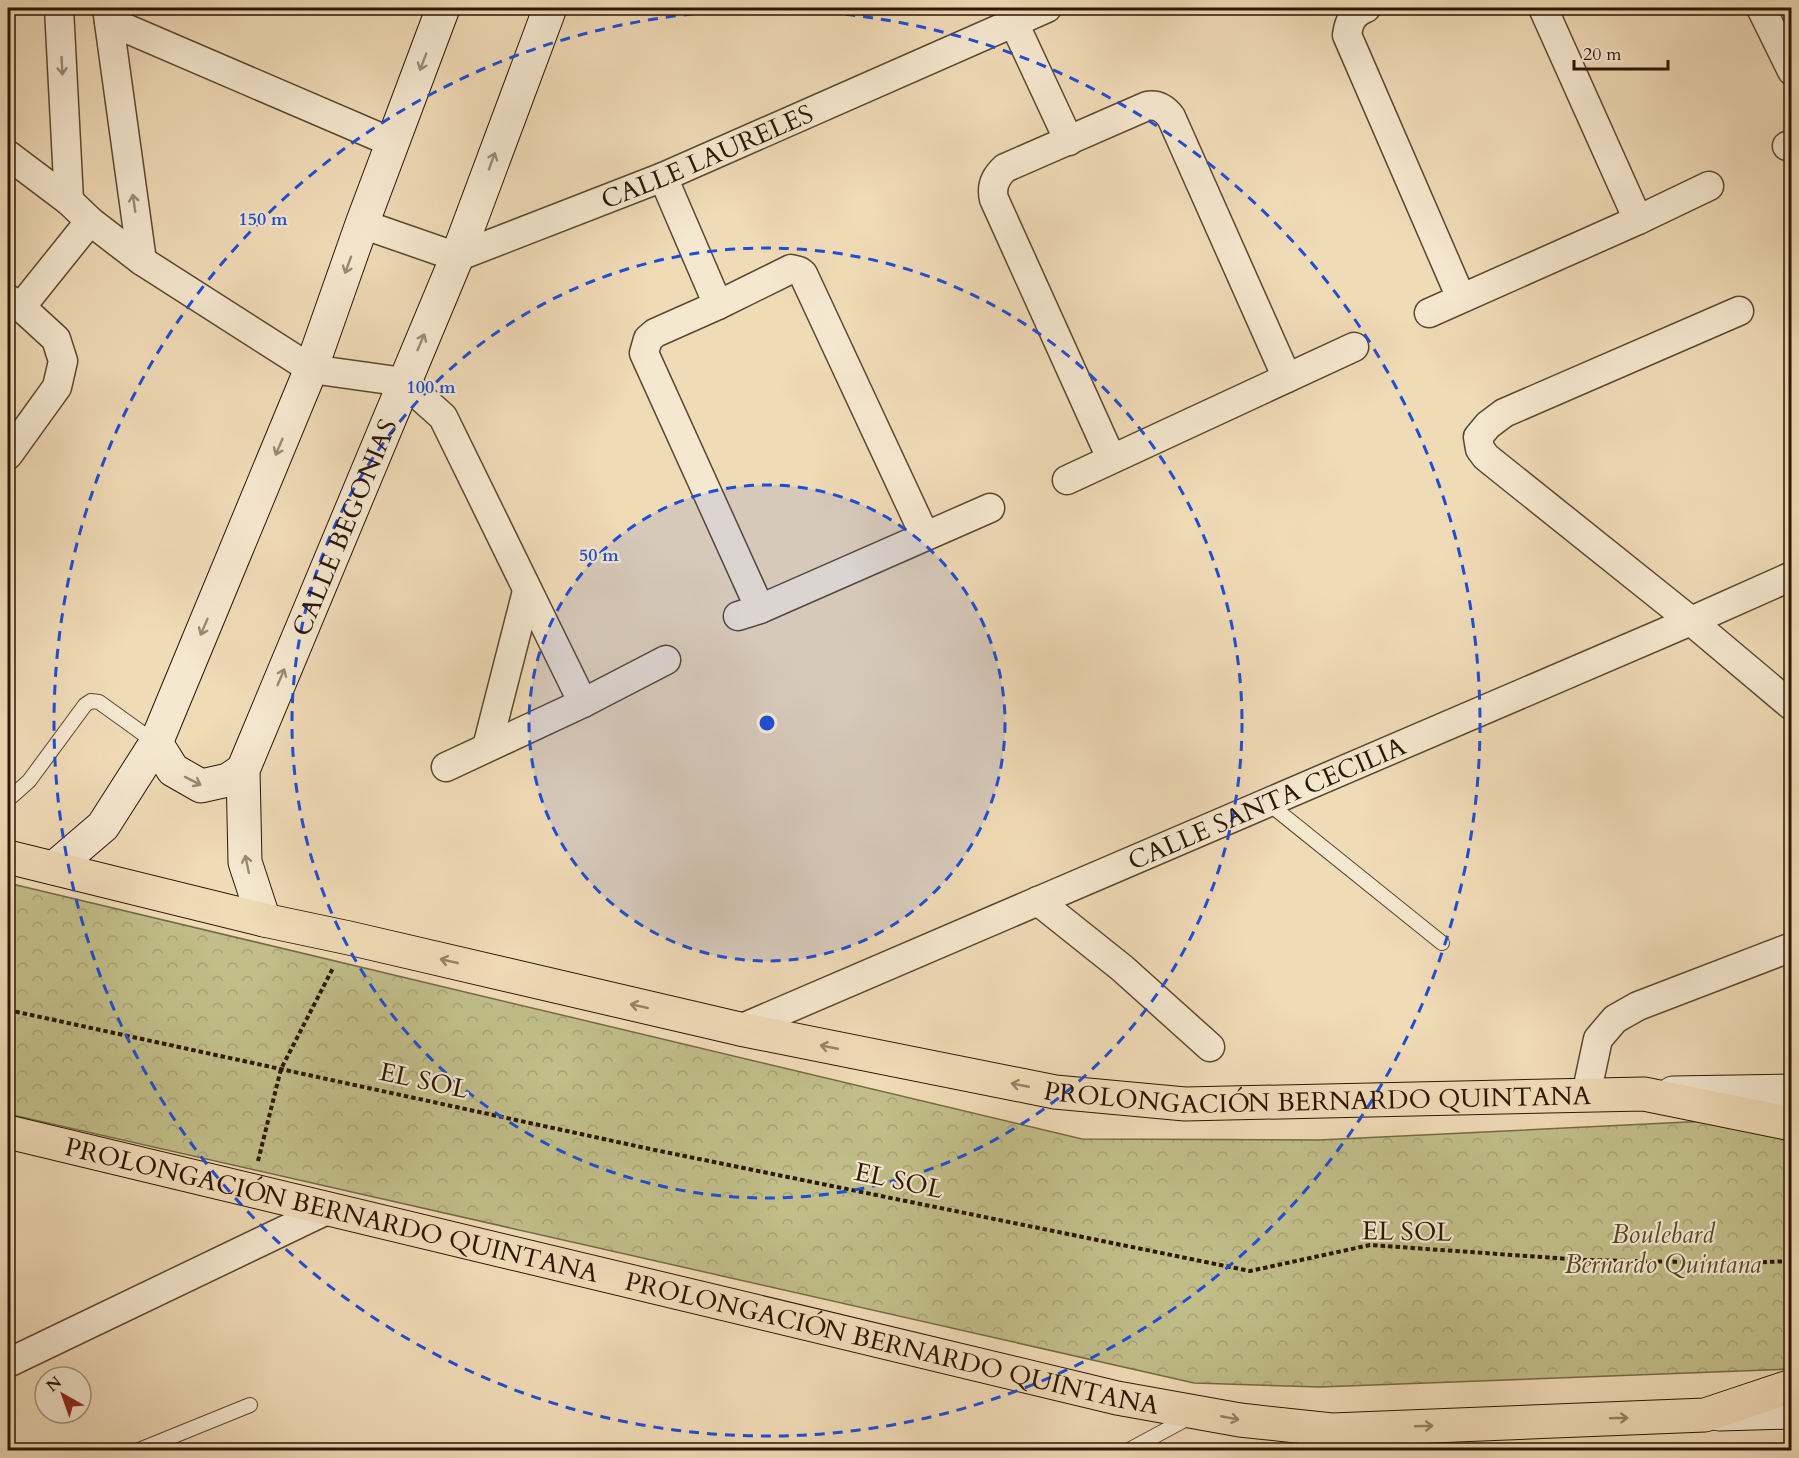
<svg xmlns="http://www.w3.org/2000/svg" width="1799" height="1458" font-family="Cardo,serif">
<defs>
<pattern id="park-crowns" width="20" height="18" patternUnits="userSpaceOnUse" patternTransform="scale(1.5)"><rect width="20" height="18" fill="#c1be89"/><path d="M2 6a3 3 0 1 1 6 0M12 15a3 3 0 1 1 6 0" fill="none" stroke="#a6a375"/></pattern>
</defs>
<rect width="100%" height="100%" fill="#f0dbb7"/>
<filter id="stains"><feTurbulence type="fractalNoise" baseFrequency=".00333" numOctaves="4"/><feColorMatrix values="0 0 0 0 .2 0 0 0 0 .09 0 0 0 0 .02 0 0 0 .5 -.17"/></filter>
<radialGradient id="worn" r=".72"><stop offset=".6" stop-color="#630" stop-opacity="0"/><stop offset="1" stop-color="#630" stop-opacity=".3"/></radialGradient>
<path fill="url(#park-crowns)" stroke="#766a46" stroke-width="1.5" d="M8,883L1082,1139L1319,1140L1791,1117V1369L1320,1387L1194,1383L8,1114Z"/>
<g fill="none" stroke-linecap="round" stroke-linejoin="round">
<g stroke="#5c472f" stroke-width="16">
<path id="lane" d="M8,797H11L29,781L85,705L91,701L99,702L156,743
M1268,803L1442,943
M139,1450L250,1405
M1129,1450L1190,1417"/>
</g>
<g stroke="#5c472f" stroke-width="31">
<g id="street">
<path d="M59,8L69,201"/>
<path d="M107,8L142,261"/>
<path d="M1366,8C1353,13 1349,21 1347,35L1461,298"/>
<path d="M1543,8L1638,220"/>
<path d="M1761,8L1792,71"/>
<path d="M109,21L393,143"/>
<path d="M1014,23L1069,141"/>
<path d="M1787,146L1792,144"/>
<path d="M8,155L69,201L90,221L142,261L311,369L404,382L443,417L583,703"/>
<path d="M663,177L718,305"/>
<path id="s1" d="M362,224L457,257L663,177L1047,8"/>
<path d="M8,299L21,307L56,339L63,361L57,387L8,455"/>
<path d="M21,307L90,221"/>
<path d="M1739,311L1504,413L1488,425L1478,437L1480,449L1486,457L1691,621L1792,706"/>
<path d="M1429,313L1638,220L1709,186"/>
<path d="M1111,458L994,199C991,187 995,177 1005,168L1147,106C1158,104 1165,109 1171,117L1287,378"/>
<path d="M1067,480L1354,347"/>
<path d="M760,609L644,353L648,339L655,333L718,305L791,269L799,271L803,274L925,536"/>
<path d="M738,616L760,609L990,508"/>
<path d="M487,747L527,591"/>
<path d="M446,767L583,703L666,660"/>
<path d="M1038,901L1122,968L1210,1047"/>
<path id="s2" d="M740,1029L1691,621L1792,576"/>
<path d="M1586,1095L1598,1039L1615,1019L1638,1006L1792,947"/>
<path d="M8,1363L329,1209"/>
</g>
</g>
<g stroke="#2b1602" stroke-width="35">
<g id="secondary">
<path d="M156,743L173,770L201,786L228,780L243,770"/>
<path d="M54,868L103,826L156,743L311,369L362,224L443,8"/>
<path id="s3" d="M264,920L245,862L243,770L457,257L550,8"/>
<path d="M1673,1093L1792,1091"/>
<path d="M1719,1414L1792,1412"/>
</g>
</g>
<g stroke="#2b1602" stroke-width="35">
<g id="primary">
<path id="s4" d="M8,857L264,920L349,938L740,1029L1055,1092L1185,1104L1644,1094L1792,1124"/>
<path id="s5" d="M8,1132L1117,1398L1240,1420L1332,1430L1705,1415L1792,1386"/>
</g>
</g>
<path stroke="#2b1602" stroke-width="4" stroke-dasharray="4.5 3" stroke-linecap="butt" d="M8,1010L650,1149L1250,1271L1370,1245L1584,1260L1740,1263L1792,1261
M258,1161L281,1069L333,968"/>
<use href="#lane" stroke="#f5e8d0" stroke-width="14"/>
<use href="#street" stroke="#f5e8d0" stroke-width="28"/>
<use href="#secondary" stroke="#f5e8d0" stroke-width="33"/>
<use href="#primary" stroke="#f0dbb7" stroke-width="33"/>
</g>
<defs><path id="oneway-shaft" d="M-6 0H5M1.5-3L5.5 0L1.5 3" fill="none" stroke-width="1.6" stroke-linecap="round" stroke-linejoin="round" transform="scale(1.5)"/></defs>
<g stroke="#9a8a73">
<use href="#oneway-shaft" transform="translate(423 62) rotate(111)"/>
<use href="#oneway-shaft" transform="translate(62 66) rotate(87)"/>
<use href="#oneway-shaft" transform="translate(492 161) rotate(-70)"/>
<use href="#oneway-shaft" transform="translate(134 203) rotate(-98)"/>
<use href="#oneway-shaft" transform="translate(348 265) rotate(110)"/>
<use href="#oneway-shaft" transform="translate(421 342) rotate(-67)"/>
<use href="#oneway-shaft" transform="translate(279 447) rotate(113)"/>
<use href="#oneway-shaft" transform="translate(204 627) rotate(113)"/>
<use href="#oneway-shaft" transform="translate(281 677) rotate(-67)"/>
<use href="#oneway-shaft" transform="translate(193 781) rotate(27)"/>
<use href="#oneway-shaft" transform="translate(247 864) rotate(-102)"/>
</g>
<g stroke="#978266">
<use href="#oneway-shaft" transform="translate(449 961) rotate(-167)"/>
<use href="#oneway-shaft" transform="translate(639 1006) rotate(-167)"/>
<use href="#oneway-shaft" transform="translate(829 1047) rotate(-169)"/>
<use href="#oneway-shaft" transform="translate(1020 1085) rotate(-169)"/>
<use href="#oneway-shaft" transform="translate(1230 1418) rotate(11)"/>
<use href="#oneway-shaft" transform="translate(1619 1418) rotate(-2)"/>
<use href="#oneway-shaft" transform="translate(1424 1426) rotate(-2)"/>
</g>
<circle cx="767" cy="723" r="238" fill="#1d4ed8" fill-opacity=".12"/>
<g fill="none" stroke="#1d4ed8" stroke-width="3" stroke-dasharray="10 8">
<circle cx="767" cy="723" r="238"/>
<circle cx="767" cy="723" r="475"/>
<circle cx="767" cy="723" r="713"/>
</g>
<g text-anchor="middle" stroke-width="4.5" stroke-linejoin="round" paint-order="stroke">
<g font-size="26" fill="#2b1602" stroke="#f5e8d0">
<text dy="9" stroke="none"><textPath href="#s1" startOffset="370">CALLE LAURELES</textPath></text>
<text dy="9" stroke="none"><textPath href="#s3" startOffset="416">CALLE BEGONIAS</textPath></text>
<text dy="9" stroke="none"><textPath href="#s2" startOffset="573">CALLE SANTA CECILIA</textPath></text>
<text transform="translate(424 1080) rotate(12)" y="9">EL SOL</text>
<text dy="9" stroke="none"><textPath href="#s4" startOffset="1336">PROLONGACIÓN BERNARDO QUINTANA</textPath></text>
<text transform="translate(899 1180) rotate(12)" y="9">EL SOL</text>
<text dy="9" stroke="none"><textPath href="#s5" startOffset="333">PROLONGACIÓN BERNARDO QUINTANA</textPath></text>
<text transform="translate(1407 1231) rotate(1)" y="9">EL SOL</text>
<text dy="9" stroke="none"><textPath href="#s5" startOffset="909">PROLONGACIÓN BERNARDO QUINTANA</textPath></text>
</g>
<g font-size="26" font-style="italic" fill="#58482a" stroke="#f5e8d0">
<text x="1663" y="1243">Boulebard<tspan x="1663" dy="30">Bernardo Quintana</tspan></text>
</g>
</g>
<circle cx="767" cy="723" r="9" fill="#1d4ed8" stroke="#f5e8d0" stroke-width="3"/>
<g font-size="18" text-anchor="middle" font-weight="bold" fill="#1d4ed8" stroke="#f5e8d0" stroke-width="4.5" stroke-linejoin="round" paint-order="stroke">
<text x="263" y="225">150 m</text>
<text x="431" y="393">100 m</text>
<text x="599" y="561">50 m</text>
</g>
<rect width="1799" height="1458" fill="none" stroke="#f0dbb7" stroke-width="30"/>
<rect x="9" y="9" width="1781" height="1440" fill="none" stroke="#2b1602" stroke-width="3"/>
<rect x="15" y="15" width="1769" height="1428" fill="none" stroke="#2b1602" stroke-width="1.5"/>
<g transform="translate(63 1395) rotate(320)"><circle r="28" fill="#f5e8d0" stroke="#a4947e" stroke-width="1.5"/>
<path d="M0-4.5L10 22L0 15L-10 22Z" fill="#8f2418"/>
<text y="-9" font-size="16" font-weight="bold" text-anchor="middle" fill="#2b1602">N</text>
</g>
<path d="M1574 60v9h94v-9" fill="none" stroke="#2b1602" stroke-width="3"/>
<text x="1583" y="60" font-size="18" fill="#2b1602" stroke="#f5e8d0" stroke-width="4.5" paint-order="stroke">20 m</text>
<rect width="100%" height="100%" filter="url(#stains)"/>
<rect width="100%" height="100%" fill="url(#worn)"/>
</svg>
